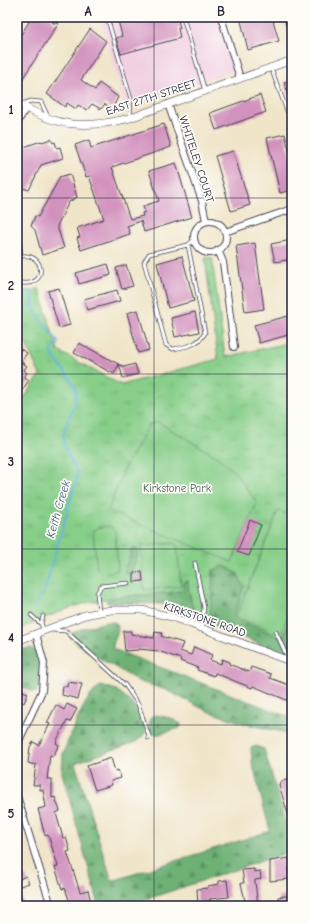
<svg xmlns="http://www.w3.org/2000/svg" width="309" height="923" font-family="'Comic Neue',sans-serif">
<defs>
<pattern id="grass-tufts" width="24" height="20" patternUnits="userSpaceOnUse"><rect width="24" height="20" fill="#87ce89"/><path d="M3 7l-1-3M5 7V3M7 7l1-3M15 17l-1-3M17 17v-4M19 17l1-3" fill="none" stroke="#74b177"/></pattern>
<pattern id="forest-firs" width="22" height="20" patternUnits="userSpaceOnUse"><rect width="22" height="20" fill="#6db175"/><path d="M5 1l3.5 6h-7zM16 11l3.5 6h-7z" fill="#599061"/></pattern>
</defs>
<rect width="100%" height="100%" fill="#fdfcf7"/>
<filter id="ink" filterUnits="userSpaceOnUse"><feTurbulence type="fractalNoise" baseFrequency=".025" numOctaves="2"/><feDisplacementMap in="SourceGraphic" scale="8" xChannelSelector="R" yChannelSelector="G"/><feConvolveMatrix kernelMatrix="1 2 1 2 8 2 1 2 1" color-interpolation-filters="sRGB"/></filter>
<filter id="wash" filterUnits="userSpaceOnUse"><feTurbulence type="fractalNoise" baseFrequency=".012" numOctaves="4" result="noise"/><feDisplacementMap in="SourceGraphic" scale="16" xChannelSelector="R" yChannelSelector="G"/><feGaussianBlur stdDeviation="0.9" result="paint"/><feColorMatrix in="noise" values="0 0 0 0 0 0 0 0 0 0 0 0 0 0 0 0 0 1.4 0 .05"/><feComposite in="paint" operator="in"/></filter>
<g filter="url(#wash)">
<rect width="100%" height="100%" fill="#f0e5c9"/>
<path fill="#f1d0e2" d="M100,17H218L234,70L126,108Z"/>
<path fill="url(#grass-tufts)" stroke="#547862" d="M205,258H212L225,357L292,342L291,350L292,355V637L288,649C233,628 160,590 100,600C71,605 44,619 17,630V403L20,404L40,375L18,326L24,291H33L39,288L58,351L121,385L218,359Z"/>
<path fill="url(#forest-firs)" stroke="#486a58" d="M135,547L138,551L136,562L129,574H126L125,569L132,549Z
M225,566L238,574L244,587L233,618L283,638L292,615V657L214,626L210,618L213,570Z
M184,581H188L189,592L195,616L162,604L107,603V599C132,594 156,595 180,591L184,587Z
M105,622H115C123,629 112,640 113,649L292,718V734L246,724L207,711L166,690L140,682L84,649L71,638V634L81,629Z
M30,648L35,650L44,664L41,681L36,693L17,685V650Z
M101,686C106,687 112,688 116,690C127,697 146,716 146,730C145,735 140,738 136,742L75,763L112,881L270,831L252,762L251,748L256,746L264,749L292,841V851L126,906H99L62,773L63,753C71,735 84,695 101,686Z
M155,715L171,718L181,724L180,728L156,735L151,733L149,727L151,717Z"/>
<path fill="#87ce89" stroke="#547862" d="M158,422L217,457L235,472L257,503L232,562L108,511L125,467L149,425Z
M278,511L292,516V606L281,634L236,617Z
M110,526L115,531L118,570L102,574L97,569L93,532L97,528Z
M174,543L177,545L181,586L144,590L141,546Z"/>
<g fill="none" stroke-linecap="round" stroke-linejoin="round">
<path stroke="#63b1dd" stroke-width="2" d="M31,291L35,312L58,342V345L53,349L51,353C56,361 72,380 75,387C80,404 66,417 64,432C62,445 71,462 78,473L45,589L34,607"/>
</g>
<g id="blocks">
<path fill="#d292be" d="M32,17H50L52,19L53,23H59L17,87V41Z
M117,17H177L180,28H178L180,38L121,54L116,38L122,36Z
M240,17H272L279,41L248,50Z
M284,17H292V38H290Z
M90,29L106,41L81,80L95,90L99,83L118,97L112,109L105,104L101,109L92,104L87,110L78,105L76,109L67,103L65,107L47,94Z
M292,80V102H291L284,82Z
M260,95L266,112L216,130L210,113Z
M164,124L171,147L112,167L130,219L143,216L142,213L145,212L143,206L159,201L149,171L176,163L192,217L144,232L141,221L127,226L130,234L81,250L77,238L80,237L77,228L104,219L89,176L86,177L75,145L89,140L91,148Z
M285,134L292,163V190L280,193L267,138Z
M51,139L53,143L55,142L57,148L60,147L63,158L41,165L29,190L23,188L17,183V162L22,153L21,148L41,141L42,142Z
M233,151L250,205L231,211L215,156Z
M70,174L77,197L69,202L57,226L64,248L42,255L35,230L31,226L35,216L38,217L59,179V177Z
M292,240V259L275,262L271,244Z
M255,243L264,309L245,312L236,246Z
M182,256L194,301L168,308L157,263Z
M108,264L111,275L79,284L76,273Z
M126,265L133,286L122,289L116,268Z
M59,288L70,325L59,328L48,291Z
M117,290L120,301L87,310L84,299Z
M138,310L149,350L138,353L127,313Z
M195,312L199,332L175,337L171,318Z
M292,315V334L259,343L254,325Z
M79,343L124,367L135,364L138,374L123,378L119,364L114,374L74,353Z
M17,347L27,353L21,362L27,366L24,370L27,373L24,377L29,380L17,398Z
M250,520L261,525L249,556L237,552Z
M142,572L143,581L134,582V573Z
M123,631H131V634L154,638L155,632L162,633L161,636L183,643L180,651L191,655L194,647L212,655L210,660L221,664L222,659L230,662L229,664L249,672L251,667L271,674L270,678L292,686V693L289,701L253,686L252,688L215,673L214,676L197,670L198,668L180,661L181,659L158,651L139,649V650L125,651Z
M68,682L82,684L78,699L62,695L63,686L67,687Z
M17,689L28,693L24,703L17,700Z
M67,704L77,709L70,722L67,721L57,740L56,743L59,745L53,756L50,755L47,779H52V798L55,797L60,811L56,813L63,838L66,837L70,851L67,852L74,873L80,892L88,890L92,906H71L65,888L62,889L55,867L58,866L48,835L45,836L38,809L46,807L43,790H40V785H33L36,765L28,763L30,747L33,742L39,745L50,724L47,723L56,705L64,710Z
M111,758L115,771L118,770L121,778L111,781L112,785L95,790L87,766Z
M292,778V824H291L279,785L280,782Z
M289,858L291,868H288L289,879L270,881V861Z
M254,869V872L260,871L261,879L255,880V882L258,906H246L241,883H244L242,870Z
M26,876L29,883L17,887V880Z
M227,880L229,897L210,899V901H207L208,906H198L197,889L208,888V886L219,884V881Z
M17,887L24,904L19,906H17Z
M292,895V906H279L278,897Z"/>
</g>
</g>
<g filter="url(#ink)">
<use href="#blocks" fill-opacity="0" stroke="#413f50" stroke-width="1"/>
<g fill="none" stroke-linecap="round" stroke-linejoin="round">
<g stroke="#413f50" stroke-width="4.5">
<path id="service" d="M107,17L131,99L130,118
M183,17L205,91
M55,21L56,17
M271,68L287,111
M22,104L31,101L41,102L48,117
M188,245L205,333C198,345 186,347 173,349L166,345L144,262L149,254L188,245L194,240
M17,282C51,291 45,248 18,257
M195,563L204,608L201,627
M99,612L97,593L101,586L128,583
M31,615L41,624
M43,616L41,624L44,630
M51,630L66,631L125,685L138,704L149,736L148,738
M276,632L288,659"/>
</g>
<g stroke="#413f50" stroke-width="8">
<path id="minor" d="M221,17L240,78
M168,104L202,201L206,221
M17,123L26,108
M194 237a16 16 0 1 1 32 0a16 16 0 1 1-32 0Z
M17,232L19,256
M225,232L292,209
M218,250L223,262L234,347
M17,745L42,691L44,663L36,634
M17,796L51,906"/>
</g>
<g stroke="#413f50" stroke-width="8">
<path id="tertiary" d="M17,102C55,128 87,129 130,118L292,60
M17,641L85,615L111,610H142L172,617L292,662"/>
</g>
<use href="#service" stroke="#fff" stroke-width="3"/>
<use href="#minor" stroke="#fff" stroke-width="6"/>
<use href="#tertiary" stroke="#fff" stroke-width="7"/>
</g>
</g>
<path fill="none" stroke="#22223b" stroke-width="1" stroke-opacity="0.55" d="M154,17V906M17,198H292M17,374H292M17,549H292M17,725H292"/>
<g text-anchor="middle" stroke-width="3.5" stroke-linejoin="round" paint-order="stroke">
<g font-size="11" fill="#22223b" stroke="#fdfcf7">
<text transform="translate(151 97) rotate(-18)" y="4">EAST 27TH STREET</text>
<text transform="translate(197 159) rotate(72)" y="4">WHITELEY COURT</text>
<text transform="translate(205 619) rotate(19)" y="4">KIRKSTONE ROAD</text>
</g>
<g font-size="11" fill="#455e56" stroke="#fdfcf7">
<text x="177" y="492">Kirkstone Park</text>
</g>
<g font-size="12" font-style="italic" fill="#3c5b7c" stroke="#fdfcf7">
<text transform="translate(58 509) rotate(-74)" y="4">Keith Creek</text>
</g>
</g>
<rect width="309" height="923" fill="none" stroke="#fdfcf7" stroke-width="44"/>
<rect x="22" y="22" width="265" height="879" fill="none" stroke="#22223b" stroke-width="1.5"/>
<g font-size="13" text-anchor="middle" font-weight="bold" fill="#22223b">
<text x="88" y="16">A</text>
<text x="221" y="16">B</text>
<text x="11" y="114">1</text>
<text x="11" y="290">2</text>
<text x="11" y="466">3</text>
<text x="11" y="642">4</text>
<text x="11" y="818">5</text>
</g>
</svg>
